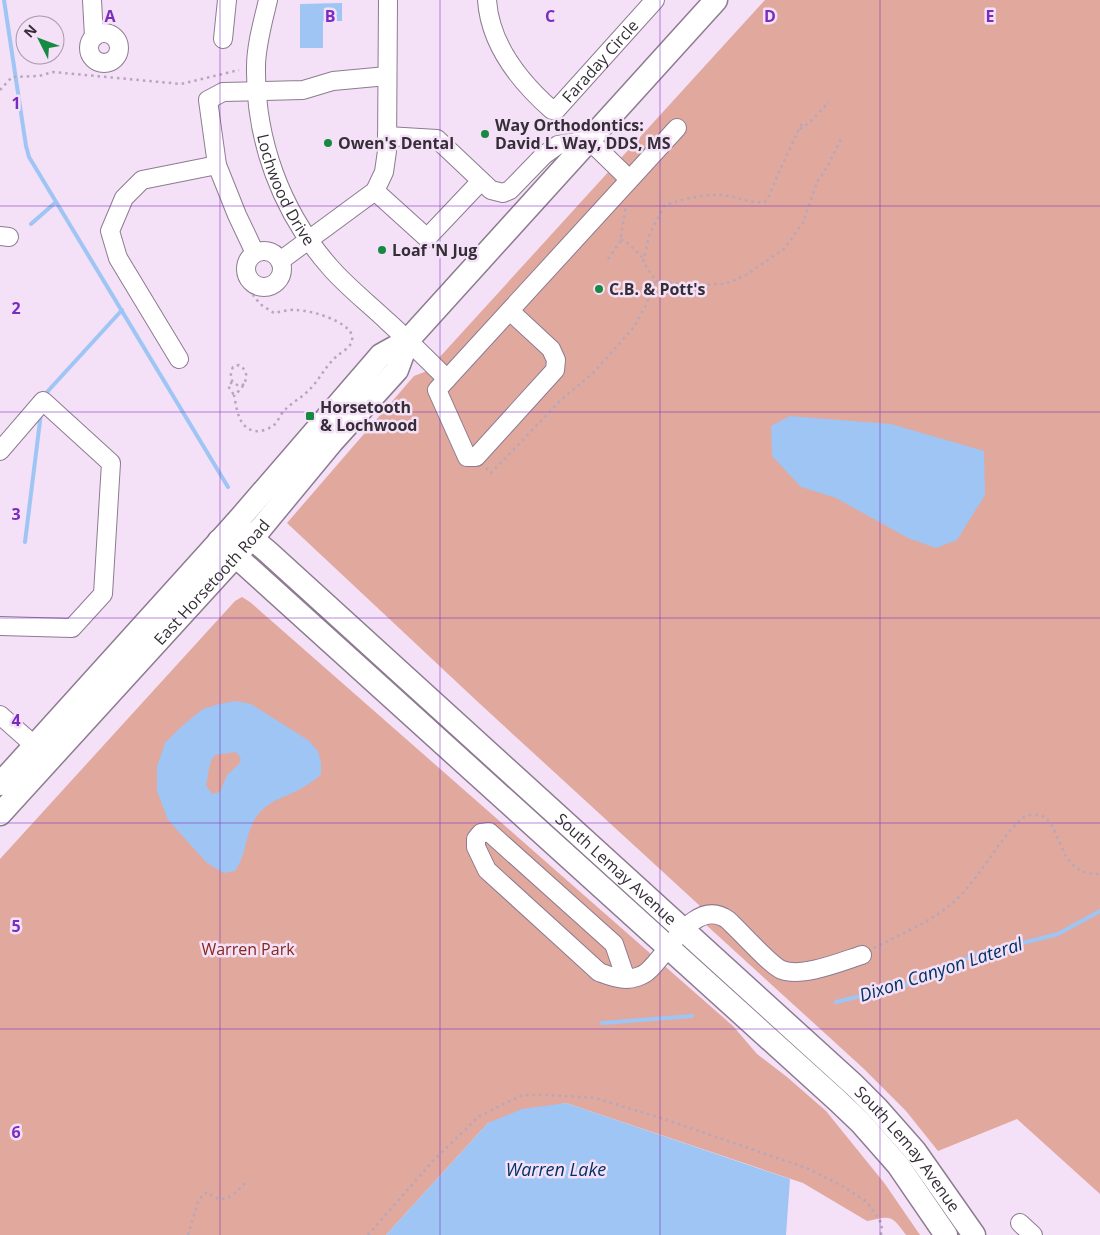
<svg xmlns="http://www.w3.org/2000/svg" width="1100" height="1235" font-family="'Open Sans',sans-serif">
<rect width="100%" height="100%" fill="#f4e0f7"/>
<path fill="#e1a89e" d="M765,0H1100V1194L1017,1119L938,1151L906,1111L863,1068L704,923L699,905L479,703L287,523L414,376L427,371Z
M242,597L250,602L733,1026L757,1054L787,1077L826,1111L885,1184L920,1235H906C891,1214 891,1216 867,1221L803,1183L566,1103L488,1123L386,1235H0V859L235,601Z"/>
<path fill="#9ec5f4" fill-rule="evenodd" d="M342,3V21H323V48H300V4Z
M790,416L891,424L984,451L985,495L957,540L936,548L908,538L836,498L801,487L772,456L771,426Z
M236,701L251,704L308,740L318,751L321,762V774C315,780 309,784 302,788C289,796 272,799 261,811C244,829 249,851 235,871L224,873L207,863L168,820L157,791V767L165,743L183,725L203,709L219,704ZM236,752L241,759L238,765L227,775L220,792L212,794L206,785C209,774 208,763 215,755Z
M566,1103L790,1179L786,1235H386L488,1123L522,1109Z"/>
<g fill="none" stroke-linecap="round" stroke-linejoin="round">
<path stroke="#9ec5f4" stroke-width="4" d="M4,0L26,146L29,157L228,487
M31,224L56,202
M45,397L48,391L122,310
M25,542L41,413
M836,1002L909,984L975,955L1058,934L1100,911
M602,1023L692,1016"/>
<g stroke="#8d7b90" stroke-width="20">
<g id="minor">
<path d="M92,0L94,37"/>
<path id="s1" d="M268,0C263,22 256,45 256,67C255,140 281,211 329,266C346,286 368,303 387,321C408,340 427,359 447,379L677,128"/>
<path id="s2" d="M487,0C490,45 519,81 552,110H556L655,0"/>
<circle cx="104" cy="48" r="15"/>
<path d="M223,39L227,0"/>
<path d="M387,136L437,139L491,190L503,193L510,190L544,155L558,145L589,140L629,179"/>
<path d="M375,191L427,238L481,181"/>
<path d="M0,236L9,237"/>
<circle cx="264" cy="269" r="18"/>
<path d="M255,253L237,215L217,165L208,100L223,92L303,90L333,81L387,76"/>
<path d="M280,261L375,191L384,172L387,151L388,0"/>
<path d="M179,359L118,258L110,231L124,198L142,180L217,165"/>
<path d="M447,379L437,390L467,457H476L555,370L556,360L551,349L510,311"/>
<path d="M0,451L43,401L111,463L103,594L72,628L0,626"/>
<path d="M0,715L44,754"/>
<path d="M626,979L614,944L489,832L481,833L476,839V847L487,870L599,972C607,975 616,979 626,979C632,979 643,976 648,971C668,954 695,896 728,920C739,930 771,966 782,970C802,978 843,961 862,955"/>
<path d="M1020,1223L1033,1235"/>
</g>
</g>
<g stroke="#8d7b90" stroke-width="25">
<g id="major">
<path id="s3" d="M235,524L268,552L854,1085L877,1108L915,1151L974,1235"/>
<path d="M219,541L838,1101L861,1123L898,1165L946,1235"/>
<path d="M0,784L235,524L381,355L408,340L716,0"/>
<path id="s4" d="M0,814L261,528L332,442L397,370L408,340"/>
</g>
</g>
<path stroke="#b6a7b9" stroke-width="2.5" stroke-dasharray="2.5 4" stroke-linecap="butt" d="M0,90L12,77L39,76L53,72L181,84L239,70
M800,129L811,121L829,102
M621,239L629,244L644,259
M608,259L620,242L626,206
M656,281L691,285L725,284L746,275L784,249L803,223L817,182L825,171L841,139
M232,382L228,386L234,395
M244,384L241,386C230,384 229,376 233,367L239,365C253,373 244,388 234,395C237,409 238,428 255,431C261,432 268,429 273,426C278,422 280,415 284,411C292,402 303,397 310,389C320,379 326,365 337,356C343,351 354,346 352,336C349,321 310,310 296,310C289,309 281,312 274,313L260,304L253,295
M486,468L491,473L561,400L594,372L634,327L646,305L656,281L643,262L650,233L664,206C682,199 702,194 722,195C736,196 750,204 765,202L768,198L783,163L803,121
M874,948C904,932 939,919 962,894C984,870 999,840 1022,818C1026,816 1032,814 1037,815C1064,817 1053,876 1100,874
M188,1235L199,1199L207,1192C225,1207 234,1194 247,1181
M368,1235L432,1162L478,1117L522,1095H550L595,1098L661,1118L809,1169L842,1186L867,1202L882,1224L881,1235"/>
<use href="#minor" stroke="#fff" stroke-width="18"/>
<use href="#major" stroke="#fff" stroke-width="22"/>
</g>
<path fill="none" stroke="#7b2cbf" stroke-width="1" stroke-opacity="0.55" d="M220,0V1235M440,0V1235M660,0V1235M880,0V1235M0,206H1100M0,412H1100M0,618H1100M0,823H1100M0,1029H1100"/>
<g fill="#178942" stroke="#f4e0f7" stroke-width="2">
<circle cx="485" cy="134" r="5"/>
<circle cx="328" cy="143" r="5"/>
<circle cx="382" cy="250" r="5"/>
<circle cx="599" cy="289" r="5"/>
<rect x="305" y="411" width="10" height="10" rx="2.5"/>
</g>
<g text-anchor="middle" stroke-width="5" stroke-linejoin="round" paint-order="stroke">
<g font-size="16" fill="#352e37" stroke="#f4e0f7">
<text dy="6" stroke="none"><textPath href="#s2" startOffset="201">Faraday Circle</textPath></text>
<text dy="6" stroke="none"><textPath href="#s1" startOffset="196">Lochwood Drive</textPath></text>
<text dy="6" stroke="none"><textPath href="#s4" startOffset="314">East Horsetooth Road</textPath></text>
<text dy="6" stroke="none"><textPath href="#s3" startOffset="514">South Lemay Avenue</textPath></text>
<text dy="6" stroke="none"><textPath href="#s3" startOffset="919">South Lemay Avenue</textPath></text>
</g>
<g font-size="16" font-weight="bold" fill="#352e37" stroke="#f4e0f7" text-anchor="start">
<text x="495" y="131">Way Orthodontics:<tspan x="495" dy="18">David L. Way, DDS, MS</tspan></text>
<text x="338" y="149">Owen's Dental</text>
<text x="392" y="256">Loaf 'N Jug</text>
<text x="609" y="295">C.B. &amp; Pott's</text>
<text x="320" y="413">Horsetooth<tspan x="320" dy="18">&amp; Lochwood</tspan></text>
</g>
<g font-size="16" fill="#84281d" stroke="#f4e0f7">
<text x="248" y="955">Warren Park</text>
</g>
<g font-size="18" font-style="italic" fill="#003467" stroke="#f4e0f7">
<text transform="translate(941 970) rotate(-18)" y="6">Dixon Canyon Lateral</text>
<text x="556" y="1176">Warren Lake</text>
</g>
</g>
<g font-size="16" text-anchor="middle" font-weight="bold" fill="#7b2cbf" stroke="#f4e0f7" stroke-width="5" stroke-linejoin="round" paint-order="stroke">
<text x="110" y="22">A</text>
<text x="330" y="22">B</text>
<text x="550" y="22">C</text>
<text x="770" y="22">D</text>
<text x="990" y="22">E</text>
<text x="16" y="109">1</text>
<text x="16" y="314">2</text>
<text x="16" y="520">3</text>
<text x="16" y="726">4</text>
<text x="16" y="932">5</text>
<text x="16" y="1138">6</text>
</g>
<g transform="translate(40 40) rotate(312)"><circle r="24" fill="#f4e0f7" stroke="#a899aa"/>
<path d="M0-4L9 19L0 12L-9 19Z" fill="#178942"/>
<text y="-8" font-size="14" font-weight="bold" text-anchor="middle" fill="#352e37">N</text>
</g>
</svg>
